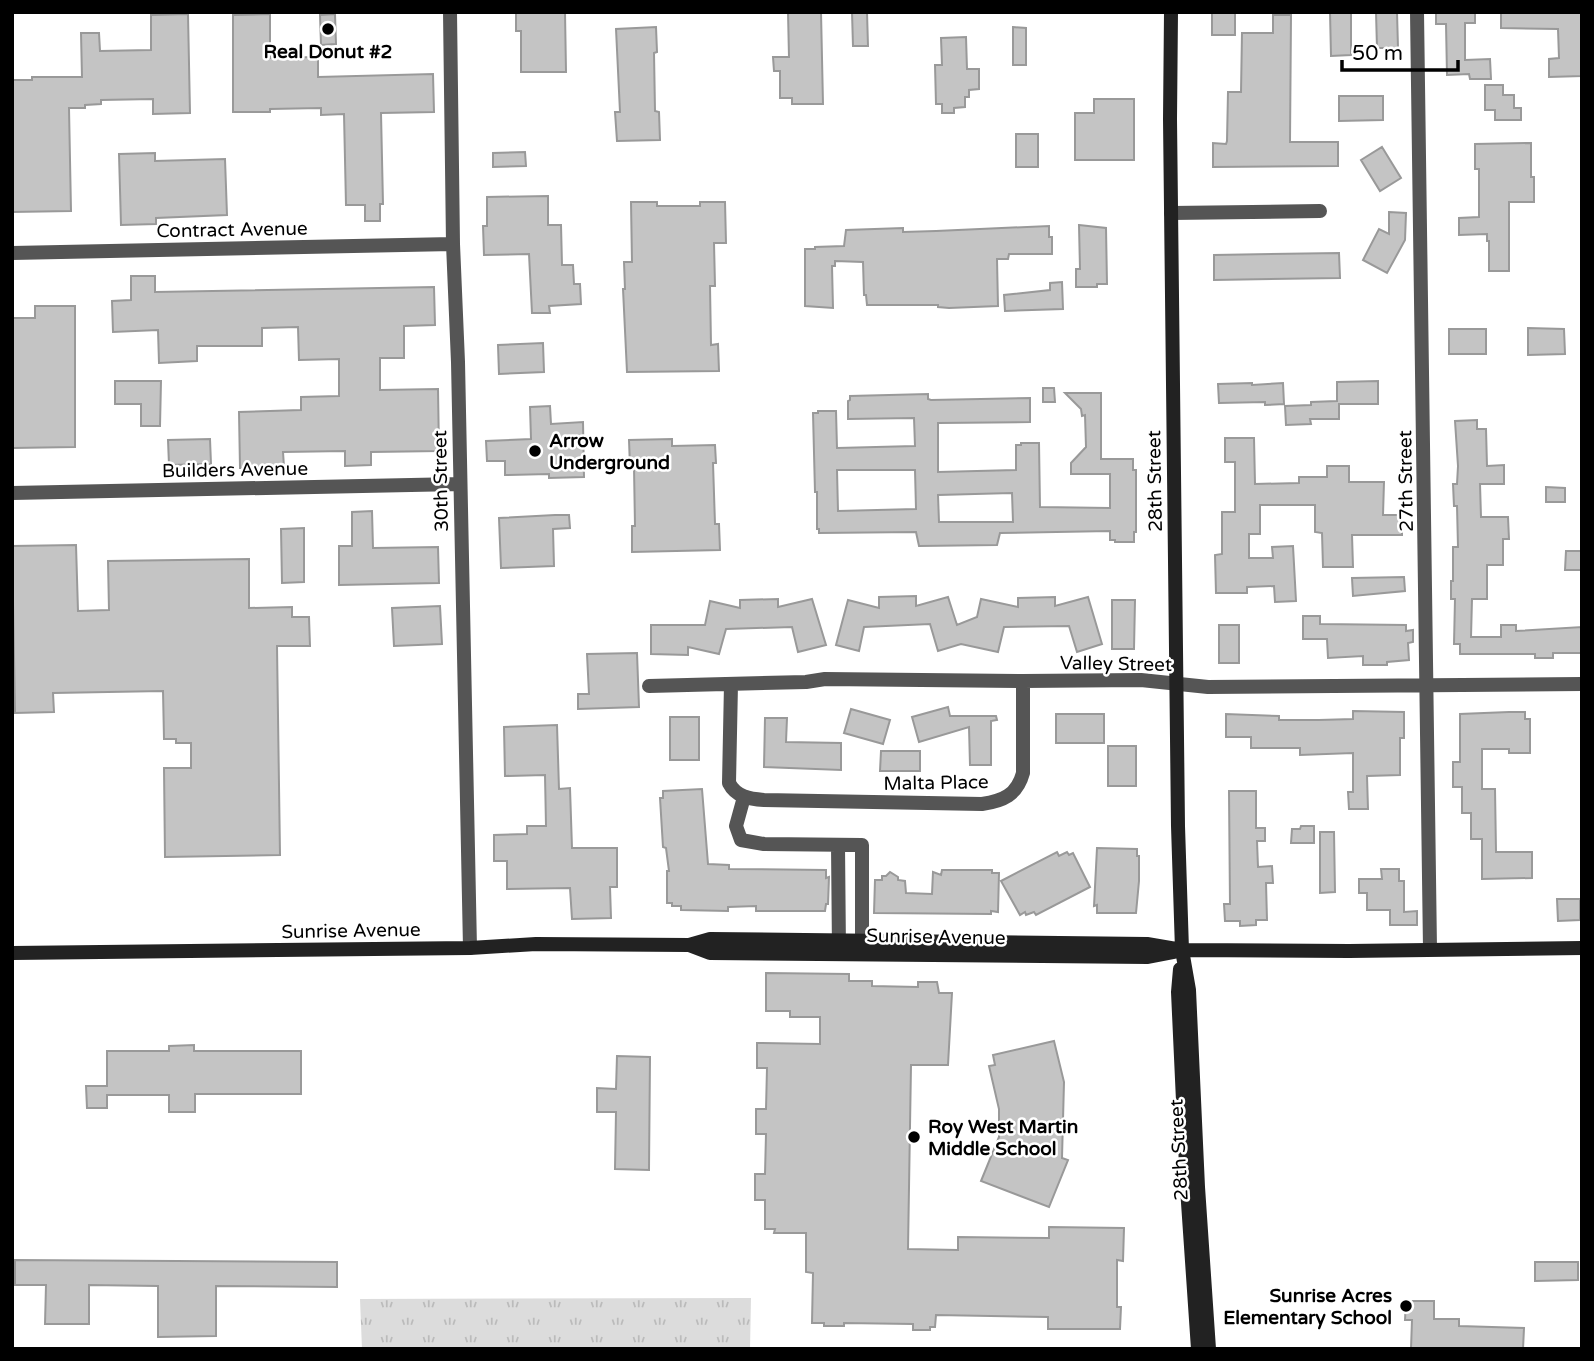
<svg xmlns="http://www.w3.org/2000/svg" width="1594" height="1361" font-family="'Varela Round',sans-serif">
<defs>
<pattern id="park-tufts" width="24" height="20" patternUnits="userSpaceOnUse" patternTransform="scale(1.75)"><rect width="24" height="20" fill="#dcdcdc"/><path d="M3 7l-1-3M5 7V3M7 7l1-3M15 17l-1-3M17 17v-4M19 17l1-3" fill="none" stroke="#bbb"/></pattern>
</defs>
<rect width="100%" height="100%" fill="#fff"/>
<path fill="url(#park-tufts)" d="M751,1298L750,1349H362L360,1299Z"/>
<path fill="#c4c4c4" stroke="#999" stroke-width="2" fill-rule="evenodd" d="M516,12H565L566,72H521V31H516Z
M788,12H821L823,104H792V98H780V71H774L773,57H789Z
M852,12H867L868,46H853Z
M1212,12H1235V35H1212Z
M1330,12H1351V55L1331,56Z
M1376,12H1397L1398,48H1377Z
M1436,12H1475V23H1465V60L1490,59L1491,79H1470L1469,74L1447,75L1446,24H1436Z
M1501,12H1582V76L1549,77V59L1559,58L1558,29L1501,28Z
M188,14L190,113L153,114V99L101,100V104L85,105V108H69L71,211L12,212V80H32V77H82L81,33H99L100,51L151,50V15Z
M270,14V58L318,57V77L433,74L434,112L381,113L383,204H380V221H365V205H346L344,114L321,115V108L270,109V112H233V15Z
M335,14L336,44L321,45L320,15Z
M1273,15H1291L1290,142H1338V166L1213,167V143L1226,144L1227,141L1228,92H1241L1242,33H1273Z
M656,27L657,52L654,53L655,111L659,112L660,140L617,141L615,112H620L616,29Z
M1013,27L1026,28V65H1013Z
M966,37L967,69H979V89L969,90V97H965V107L954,108V113H942V104H936L935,65H942L941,38Z
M1485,85H1503V95H1514V108H1521V120H1495V110H1485Z
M1339,96H1383V120L1339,121Z
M1094,99H1134V160H1075V113H1094Z
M1016,134H1038V167H1016Z
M1531,143V177H1534V202H1509V271H1489V241H1487V234L1459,235V218L1479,217V169H1475V144Z
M1382,147L1401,178L1380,191L1361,160Z
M525,152L526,166L493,167V153Z
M155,153V161L225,159L227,215L156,218V224L121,225L119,154Z
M548,196V225H561L562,265H573L574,284H580L581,304L549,306L550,313H532L529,254L484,255L483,226H487V197Z
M631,202H657V206H700V202H725L726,243H714L715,286H710L711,345L718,344L719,371L627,372L623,289H625L624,262H632Z
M1389,212L1406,213L1405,240L1387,273L1363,260L1379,229L1389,234Z
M1079,225L1106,228L1107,284H1097V287H1076V269H1080Z
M1049,226V237H1052V254H1009L1008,259H997L998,306L949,308L938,307V305H867L866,295H864L863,262L835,261V266H832L833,308L805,306V249H815V247L844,246L846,230L903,228V232L936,231Z
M1339,253L1340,278L1214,280V255Z
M131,276H155V292L434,287L435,325L404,326V358H380V390L438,389L439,451L371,452V465L345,466V451L283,452L284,467L240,468L239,412L301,410V397L339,396V359L299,360L298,327L262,328V346H197V361L159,363L158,330L113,332L112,301L131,300Z
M1062,282L1063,309L1005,311L1004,295L1050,290V283Z
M35,306H75V447L13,448L12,318H35Z
M1528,328L1564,329L1565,354L1528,355Z
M1449,329H1486V354H1449Z
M543,343L544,372L499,374L498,345Z
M115,381H161L160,426H141V404H115Z
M1378,381V404H1339V419H1310L1311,424L1286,425L1285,406L1311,405V402L1337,401V382Z
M1252,383V385L1283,383L1284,404L1265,405V402L1219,403L1218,384Z
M1043,388H1054L1055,402H1043Z
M1065,393H1101V459H1133V470H1136V532H1134V542H1115V540H1110V531L1000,533L997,545L919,546L916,532L819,533V529H817V492H815L813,413H818V411H836L837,448L915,446L914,418L848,419V401L850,400V396L928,394V399L931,400L1030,398V422L938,423V472L1016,470V445H1021V443H1039L1040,507L1110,508V474H1071V463L1086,447L1085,415L1082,416L1081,409ZM837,470H915L916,509L838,511ZM1012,493L1013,522H939L938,495Z
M550,406L551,424L583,422L584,477L549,478V474L505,475V461H487L486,441L531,439L530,407Z
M1477,420V429H1486L1487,466L1504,465V484H1480L1481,517H1508L1509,539H1503V565H1487V599H1472L1471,637H1501V625H1516V631L1582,627V653H1553V658H1535V654H1460V644H1454L1455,599H1451V581H1453V547H1458L1457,506H1454L1453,484H1457L1458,466L1455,421Z
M1225,438H1254L1255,484L1299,483V477H1327V466H1349V482H1384L1383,515H1402V535H1352L1353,567H1323L1322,533L1315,532V505H1260V534H1249V558H1273L1272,547L1293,546L1296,601L1275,602L1274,586L1247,587V593H1216L1215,555L1222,554V512H1235V462H1225Z
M210,439L211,464L169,465L168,440Z
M672,439V446L715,445L716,463H713L715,524H719L720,550L632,552V526H635L634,467H630L629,440Z
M1546,487L1565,488V502H1546Z
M372,511L373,548L438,547L439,583L339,585V546H352V512Z
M555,515H569L570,528L553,529L554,566L501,568L499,518Z
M304,528V582L282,583L281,529Z
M76,545L78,611L109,610L108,561L249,559V608L292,607V617H309L310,646H277L280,855L165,857L164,768H191V743H176V739H164L163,691L53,693L54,712L15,713L12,546Z
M1566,551H1582V570H1565Z
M1404,577L1405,591L1353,596L1352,578Z
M916,596V606L948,597L957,625L977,617L981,599L1018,607V598L1055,597V606L1088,597L1102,644L1077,652L1069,626L1004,627L998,652L961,644L938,651L930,624L864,627L859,651L836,645L848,600L879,608V597Z
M778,599V607L812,599L826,645L798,652L792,627L726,629L719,654L688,647V655L651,654V625H705L710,601L740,608V600Z
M1112,600H1135L1134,649H1112Z
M440,606L442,644L394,646L392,608Z
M1303,616H1320V624L1406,625V631L1413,630V642L1408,643L1409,660L1387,662V665H1363V656L1328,658L1327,639H1303Z
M1219,625H1239V663H1219Z
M637,653L639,707L578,709V694H589L587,654Z
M948,707L950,716H996L997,720L991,721V765H970L969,727L919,742L912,717Z
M851,709L890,720L883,744L844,733Z
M1353,711L1404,712V738H1400V775L1367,776L1368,809H1349L1348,792H1353V753L1300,755V748H1251V737H1226V714L1279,716V720H1319L1353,719Z
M1509,712H1525V719H1530V753H1509V749H1482V789H1495L1496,852H1532V878L1482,879V839H1471V813H1462V787H1453V762H1460V714Z
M1056,714H1104V743H1056Z
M670,717H699V760H670Z
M765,718H787L786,742L841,743V770L764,767Z
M557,725L559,789L570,788L572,848H617V887H610L611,918L572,919L570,888L507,889V861H494V835L527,834V826H546L545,775L505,776L504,727Z
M1108,746H1136V786H1108Z
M881,751H920V771H880Z
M702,789L708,864L729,865V869L826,870V878L829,877L828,904H826L825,911H756V906L728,907V911L681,910V906H672V903H667V871H669L666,848L663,847L660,798H663V791Z
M1229,791H1256V828H1265V841H1257L1258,867L1272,866L1273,883H1266L1267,920H1256V925L1240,926V921H1225L1224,904H1230Z
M1301,826H1314V843H1291L1292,829H1300Z
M1320,832H1334L1335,892L1320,893Z
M1097,848L1137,849V856H1139V881L1136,913H1097V905L1094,906Z
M1057,852L1059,856L1067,852L1069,855L1073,853L1090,887L1036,915L1034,912L1026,915L1025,912L1020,915L1001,881Z
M1381,869H1399V881H1404V912L1417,911V925H1390V910H1367V893H1359V879H1382Z
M942,870H992V873H999L998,912L991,911V914L874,913L875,880H882V876H886L890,872L898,877V880L905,881L906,893L932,894L933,872L941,875Z
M1557,899H1580V920L1558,921Z
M766,973L849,974V981H872V986L918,987V982H937L939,993H952L948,1065H911L908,1249L958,1250V1237L1049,1238V1227L1124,1228L1123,1261L1117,1260V1307H1121L1120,1329H1048V1317L936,1315L935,1327H930V1330H913V1324L844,1323V1326H824V1323H812L813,1273L806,1272V1233H774L775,1229H765V1200H755V1174H765L766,1134H756V1109H766L767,1068H757V1043L820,1044V1017H790V1011H766Z
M1054,1041L1064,1082L1062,1158L1068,1160L1049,1207L981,1181L999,1137V1109L989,1066L995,1065L993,1055Z
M194,1045V1051H301V1094H195V1112H169V1095H107V1108H87L86,1086H107V1051H169V1046Z
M617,1056L650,1057L649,1170L615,1169L616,1112H597V1088L616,1089Z
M15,1260L337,1262V1287L216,1286V1336L158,1337V1286L89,1285V1324H45L46,1285H15Z
M1535,1262H1578V1280L1535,1281Z
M1406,1301H1434V1319H1459V1326L1524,1328L1523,1349H1411L1412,1320H1405Z"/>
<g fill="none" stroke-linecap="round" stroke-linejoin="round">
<path stroke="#555" stroke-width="14" d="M450,12L453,244L458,362L470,948
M1417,12L1430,949
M1171,213L1320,211
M12,253L453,244
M12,493L459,484
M731,684L729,783C736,797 750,799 764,800L982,804C1003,801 1017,795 1023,773V681
M649,686L806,682L825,679L1023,681L1141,680L1208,687L1582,684
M744,797L736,826L741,840L764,844L862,845V951
M838,845L839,952"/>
<path stroke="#222" stroke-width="14" d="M1171,12L1170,119L1178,826L1182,950L1189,990L1198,1187L1209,1349
M689,945L710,953L1148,957L1174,952
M12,953L470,948L536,944L689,945L710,939L1147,944L1182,950L1349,951L1582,948
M1180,969L1178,992L1187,1188L1198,1349"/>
</g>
<g fill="#000" stroke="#fff" stroke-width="2.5">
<circle cx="328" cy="29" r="7"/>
<circle cx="535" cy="451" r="7"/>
<circle cx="914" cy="1137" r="7"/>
<circle cx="1406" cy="1306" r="7"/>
</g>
<g text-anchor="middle" stroke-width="5" stroke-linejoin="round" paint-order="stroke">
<g font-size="19" font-weight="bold" fill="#000" stroke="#fff" text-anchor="start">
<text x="328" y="58" text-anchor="middle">Real Donut #2</text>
<text x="549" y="447">Arrow<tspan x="549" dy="22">Underground</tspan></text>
<text x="928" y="1133">Roy West Martin<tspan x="928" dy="22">Middle School</tspan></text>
<text x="1392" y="1302" text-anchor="end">Sunrise Acres<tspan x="1392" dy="22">Elementary School</tspan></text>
</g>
<g font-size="19" fill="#000" stroke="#fff">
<text transform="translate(232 229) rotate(-1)" y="7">Contract Avenue</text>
<text transform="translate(235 469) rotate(-1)" y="7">Builders Avenue</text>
<text transform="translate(440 481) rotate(-91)" y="7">30th Street</text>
<text transform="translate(1154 481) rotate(-91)" y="7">28th Street</text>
<text transform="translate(1405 481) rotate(-91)" y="7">27th Street</text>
<text transform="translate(1116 663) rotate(1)" y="7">Valley Street</text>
<text transform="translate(936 782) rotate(-1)" y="7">Malta Place</text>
<text transform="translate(351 930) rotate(-1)" y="7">Sunrise Avenue</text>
<text transform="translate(936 936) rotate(1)" y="7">Sunrise Avenue</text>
<text transform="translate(1178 1150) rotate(-93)" y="7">28th Street</text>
</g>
</g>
<rect width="1594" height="1361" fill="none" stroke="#000000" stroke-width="28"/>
<path d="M1342 60v10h116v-10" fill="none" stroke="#000000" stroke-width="3.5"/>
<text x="1352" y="60" font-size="21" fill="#000000" stroke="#ffffff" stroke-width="5" paint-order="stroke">50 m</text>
</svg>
